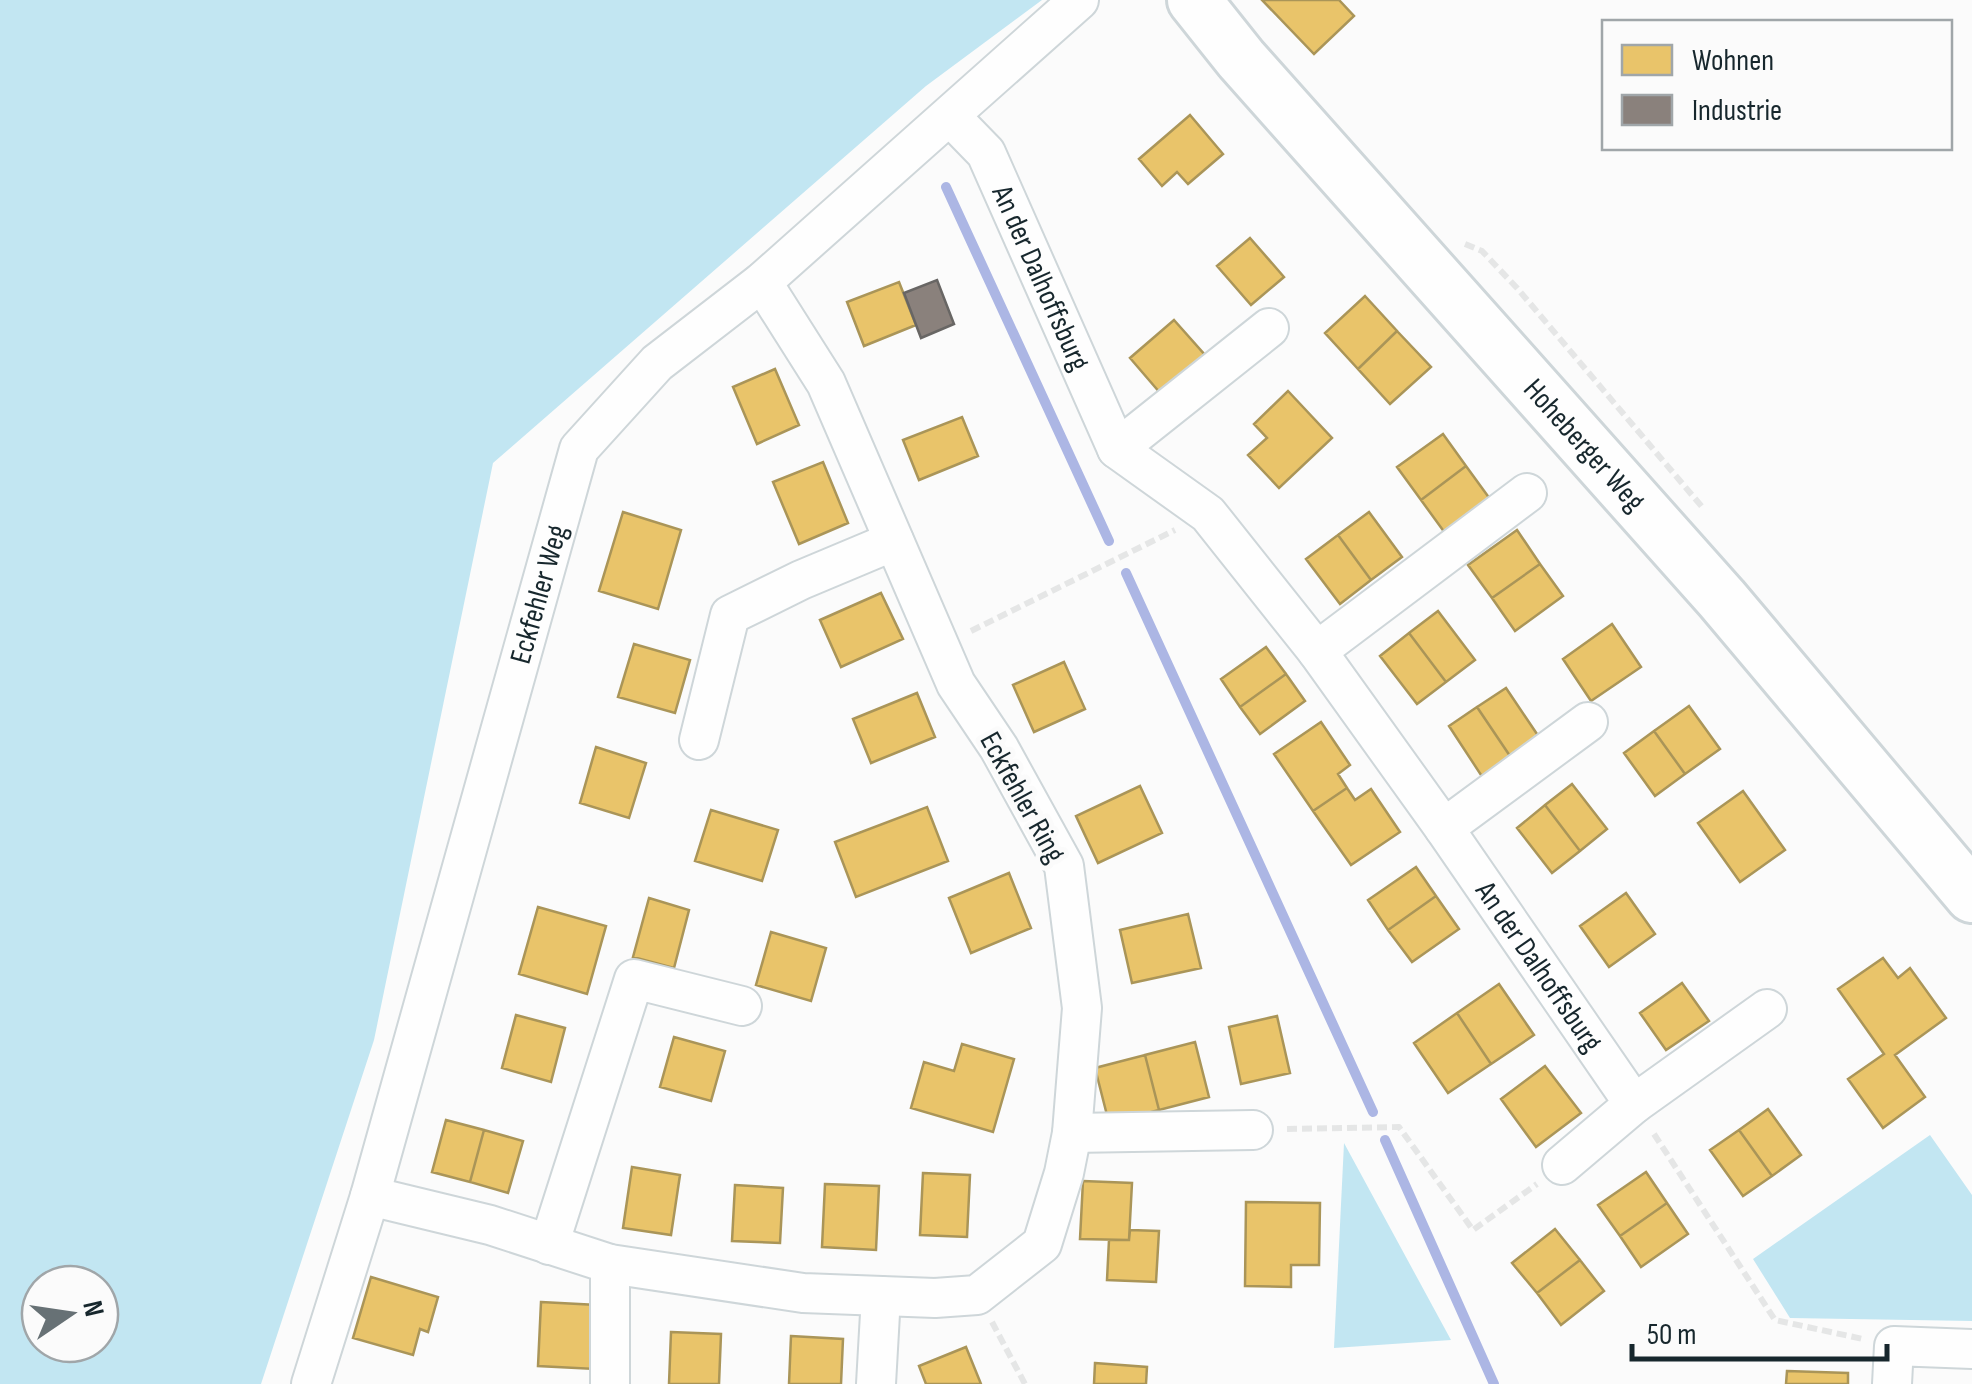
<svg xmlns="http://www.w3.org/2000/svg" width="1972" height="1384" font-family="'Sofia Sans Condensed',sans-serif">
<rect width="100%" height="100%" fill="#fbfbfb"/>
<path fill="#c2e6f2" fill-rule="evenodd" d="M0,0H1042L926,86L493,463L374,1040L261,1384H0ZM40,1284H100V1344H40Z
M1930,1135L1972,1195V1321L1790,1318L1753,1259Z
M1344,1143L1451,1340L1334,1348Z"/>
<path fill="#e9c46a" stroke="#aa9558" stroke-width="2.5" d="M1262,0H1339L1354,16L1314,54Z
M1190,115L1223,154L1188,184L1177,172L1162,186L1139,159Z
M1250,238L1284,277L1251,305L1217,266Z
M899,282L916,325L864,346L847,302Z
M1365,296L1397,331L1358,369L1325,333Z
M1174,320L1205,355L1161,394L1130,358Z
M1397,331L1431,367L1390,404L1358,369Z
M775,369L799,425L757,444L733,387Z
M1288,391L1332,438L1279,488L1248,455L1267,438L1254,424Z
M962,417L978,456L919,480L903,440Z
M1443,434L1466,466L1421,500L1397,467Z
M823,462L848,523L799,544L773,482Z
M1466,466L1490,499L1445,533L1421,500Z
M623,512L681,530L658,609L599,591Z
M1369,512L1402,557L1371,580L1338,535Z
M1517,530L1540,564L1492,598L1468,565Z
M1338,535L1371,580L1340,604L1306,559Z
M1540,564L1563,596L1515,631L1492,598Z
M881,593L903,639L841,667L820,620Z
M1438,611L1475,660L1446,682L1409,633Z
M1612,624L1641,667L1591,701L1563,659Z
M1409,633L1446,682L1417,704L1380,656Z
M634,644L690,660L675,713L618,697Z
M1266,647L1286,674L1240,707L1221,679Z
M1064,662L1085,709L1034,732L1013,685Z
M1286,674L1305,701L1260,734L1240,707Z
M1506,688L1541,740L1512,759L1477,707Z
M917,693L935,737L871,763L853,719Z
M1689,706L1720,749L1685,774L1654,731Z
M1477,707L1512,759L1483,778L1449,726Z
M1321,722L1350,765L1338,774L1347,788L1313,811L1274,754Z
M1654,731L1685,774L1655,796L1624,753Z
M596,747L646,763L629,818L580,803Z
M1572,784L1607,829L1580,851L1545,805Z
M1140,786L1162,833L1098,863L1076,816Z
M1347,788L1355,800L1371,789L1400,832L1351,865L1313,811Z
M1743,791L1785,850L1740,882L1698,823Z
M1545,805L1580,851L1552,873L1517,828Z
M927,807L948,861L856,897L835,842Z
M711,810L778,830L762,881L695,861Z
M1416,867L1436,896L1388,930L1368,900Z
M1009,873L1031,928L971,953L949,898Z
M1626,893L1655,934L1609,967L1580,926Z
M1436,896L1459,929L1412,962L1388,930Z
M649,898L689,910L674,968L633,957Z
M538,907L606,926L587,994L519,974Z
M1188,914L1201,968L1132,983L1120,930Z
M771,932L826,948L811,1001L756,985Z
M1883,958L1898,978L1910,968L1946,1018L1895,1055L1925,1097L1883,1128L1848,1079L1884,1054L1838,989Z
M1682,983L1709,1021L1666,1050L1640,1013Z
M1499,984L1534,1035L1491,1064L1457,1013Z
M1457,1013L1491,1064L1448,1093L1414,1043Z
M516,1015L565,1028L551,1082L502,1068Z
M1277,1016L1290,1073L1241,1084L1229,1027Z
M674,1037L725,1051L711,1101L660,1087Z
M1195,1042L1209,1097L1159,1110L1145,1055Z
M962,1044L1014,1059L993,1132L911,1108L924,1062L954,1071Z
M1145,1055L1159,1110L1109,1123L1095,1068Z
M1545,1066L1581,1113L1536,1147L1501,1099Z
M1768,1109L1801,1155L1772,1176L1739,1130Z
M446,1120L484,1130L470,1182L432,1172Z
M484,1130L523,1141L508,1193L470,1182Z
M1739,1130L1772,1176L1743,1196L1710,1150Z
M632,1167L680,1175L671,1235L623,1228Z
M1646,1172L1667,1203L1620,1236L1598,1205Z
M923,1173L970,1175L967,1237L920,1235Z
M1083,1181L1132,1183L1129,1240L1080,1239Z
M825,1184L879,1186L876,1250L822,1247Z
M735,1185L783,1188L780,1243L732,1241Z
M1246,1202L1320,1203L1319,1265H1291V1287L1245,1286Z
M1667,1203L1688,1234L1641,1267L1620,1236Z
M1555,1229L1580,1260L1537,1293L1512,1263Z
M1130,1230L1159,1231L1156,1282L1107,1280L1109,1240H1129Z
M1580,1260L1604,1291L1561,1325L1537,1293Z
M371,1277L438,1297L428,1332L420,1329L413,1355L353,1338Z
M541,1302L597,1305L595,1369L538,1366Z
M671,1332L721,1334L719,1384H669Z
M791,1336L843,1339L841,1384H789Z
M966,1347L981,1384H926L919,1366Z
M1095,1363L1147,1367L1146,1384H1094Z
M1787,1371L1848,1373V1384H1786Z"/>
<path fill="#8a817c" stroke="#686664" stroke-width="2.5" d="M937,280L954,324L921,338L904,293Z"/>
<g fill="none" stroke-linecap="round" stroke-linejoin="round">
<path stroke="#acb6e4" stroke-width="10" d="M946,187L1109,541
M1126,573L1373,1112
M1385,1140L1494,1384"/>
<g stroke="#ced6d9" stroke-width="42">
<g id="street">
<path id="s1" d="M950,116L986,153L1117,449L1208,514L1317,651L1444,828L1634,1104L1562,1165"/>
<path d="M1117,449L1269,328"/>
<path d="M1317,651L1527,493"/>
<path d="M699,740L730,615L801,580L894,541"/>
<path d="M1444,828L1588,722"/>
<path d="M1634,1104L1767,1009"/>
<path d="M1072,1133L1253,1130"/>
<path d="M370,1196L490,1225L610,1264L803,1293L935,1298L977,1295L1042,1244L1064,1173L1072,1133L1082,1008L1064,866L999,748L956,684L826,383L762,282"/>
<path d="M549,1245L634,979L742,1006"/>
<path d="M610,1264V1384"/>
<path id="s2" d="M311,1384L370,1196L579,449L657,363L762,282L1079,0"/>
<path d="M876,1384L881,1296"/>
<path d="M1892,1384L1894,1346L1972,1349"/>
</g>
</g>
<g stroke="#ced6d9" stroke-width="58">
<g id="secondary">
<path id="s3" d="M1194,0L1241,59L1722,599L1972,896"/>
</g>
</g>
<path stroke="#e5e6e6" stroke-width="6" stroke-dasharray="10 5" stroke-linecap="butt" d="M1465,244L1482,251L1517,288L1703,508
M971,631L1175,530
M1287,1129L1399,1127L1473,1230L1537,1184
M1654,1134L1775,1320L1863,1339
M992,1322L1025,1384"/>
<use href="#street" stroke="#fefefe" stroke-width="38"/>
<use href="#secondary" stroke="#fefefe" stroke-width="52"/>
</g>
<g text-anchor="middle" stroke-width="10" stroke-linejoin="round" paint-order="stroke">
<g font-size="30" fill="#17272d" stroke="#fbfbfb">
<text dy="10" stroke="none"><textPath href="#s1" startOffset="188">An der Dalhoffsburg</textPath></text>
<text dy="10" stroke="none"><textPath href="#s3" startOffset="592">Hoheberger Weg</textPath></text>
<text dy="10" stroke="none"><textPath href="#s2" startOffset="822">Eckfehler Weg</textPath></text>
<text transform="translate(1023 797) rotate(61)" y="10">Eckfehler Ring</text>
<text dy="10" stroke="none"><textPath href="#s1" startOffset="1048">An der Dalhoffsburg</textPath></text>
</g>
</g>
<rect x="1602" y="20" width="350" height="130" fill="#fbfbfb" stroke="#a0a6a9" stroke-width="2.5"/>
<rect x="1622" y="45" width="50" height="30" fill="#e9c46a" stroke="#a0a6a9" stroke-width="2.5"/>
<text x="1692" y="70" font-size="30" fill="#17272d">Wohnen</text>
<rect x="1622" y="95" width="50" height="30" fill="#8a817c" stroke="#a0a6a9" stroke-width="2.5"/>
<text x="1692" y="120" font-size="30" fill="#17272d">Industrie</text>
<g transform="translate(70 1314) rotate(77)"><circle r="48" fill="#fbfbfb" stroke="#a0a6a9" stroke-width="2.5"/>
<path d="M0-8L18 38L0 25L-18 38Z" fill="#677175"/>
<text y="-15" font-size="28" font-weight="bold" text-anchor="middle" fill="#17272d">N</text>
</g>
<path d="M1632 1344v15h255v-15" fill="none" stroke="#17272d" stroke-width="5"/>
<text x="1647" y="1344" font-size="30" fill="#17272d" stroke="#fbfbfb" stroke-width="8" paint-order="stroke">50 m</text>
</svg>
